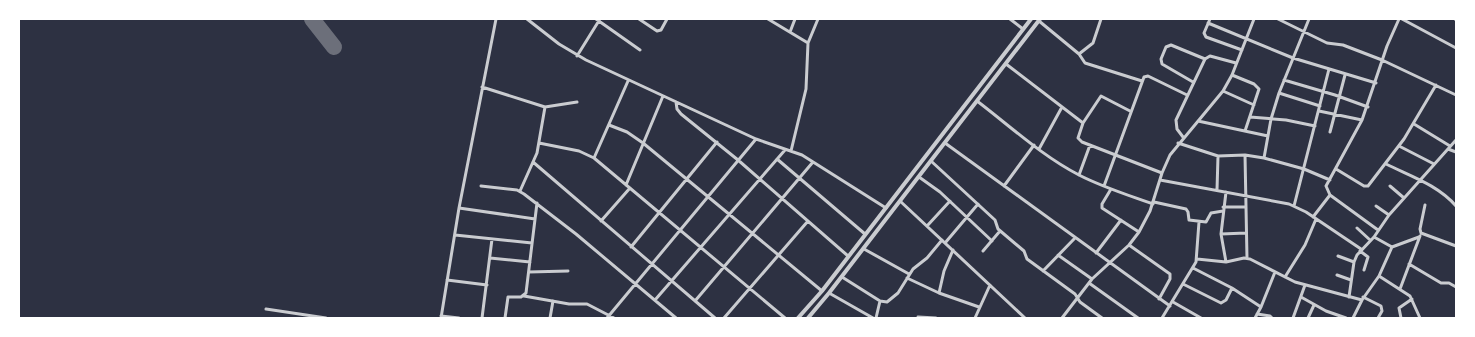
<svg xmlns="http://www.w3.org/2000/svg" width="1475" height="337" font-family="Jost,sans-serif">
<rect width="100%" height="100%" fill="#2d3142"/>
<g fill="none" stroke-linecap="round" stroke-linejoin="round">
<path stroke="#6c6f7a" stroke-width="16" d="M312,19L334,47"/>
<path stroke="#caccd0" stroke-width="3" d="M527,19L559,44L586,60L756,139L802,155L886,208
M596,19L640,50
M639,19L657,31L661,30L667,19
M768,19L808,43
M1010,19L1023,29
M1210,19L1204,33L1206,37L1242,50
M1278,19L1327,43L1343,45L1382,60L1456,95
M1402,19L1456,48
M1455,19L1456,20
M1039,21L1079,54L1085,63L1142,81
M1208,23L1293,58L1376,83
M790,32L795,19
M1079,54L1093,43L1101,19
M577,56L600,19
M1006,64L1083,123
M1232,75L1254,84L1259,89L1245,131
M1284,80L1335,95L1368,107
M1193,82L1162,64L1161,59L1166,47L1171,45L1205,59
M482,87L545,107L577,102
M1223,91L1254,105
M1279,93L1320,106
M977,101C1010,126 1042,156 1079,175C1102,187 1128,195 1153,204
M676,102L677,109L681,114L738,160L848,256
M1130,111L1101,96L1083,123L1078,138L1082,142L1162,173
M1319,111L1362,120
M1250,117L1286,120L1315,126
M1198,121L1268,136
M1414,124L1450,146
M609,125L627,132L643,143L822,291
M1330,132L1345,75
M1183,137L1177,129L1176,120L1205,59L1210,56L1236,63
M539,143L579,151L594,158L785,318
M945,143L1170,306
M1178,143L1218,156L1245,155L1264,158L1304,169L1330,180
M1399,146L1434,164
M1039,149L1062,107
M1448,149L1456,152
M791,151L806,89L808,43L818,19
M1245,155L1247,258
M594,158L628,81
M1264,158L1271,119L1279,93L1309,19
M777,159L865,234
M931,161L995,220L998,229L1024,251L1027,259L1075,294L1080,302L1102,318
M533,162L715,318
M1386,164C1410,176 1438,185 1456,206
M1336,169L1364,186H1368L1404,139L1436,85
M1079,175L1090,145
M919,177L940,192L992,241
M1160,180L1289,204L1306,212L1361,249
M626,185L663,96
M481,186L517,190L524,194L576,234L676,318
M1004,186L1034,145
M1104,186L1144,77L1148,76L1187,95
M1390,186L1404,198
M1111,189L1102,204V208L1139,232
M1217,190L1218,156
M520,191L537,153L545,107
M1226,192L1221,234L1226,262
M900,201L1025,318
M1154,202L1186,209L1188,212L1189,220L1206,222L1211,213L1223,211
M1425,205L1420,229L1421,233L1456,246
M1294,206L1329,69
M1376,206L1389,215
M1223,207H1246
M459,208L535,219
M1313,217L1330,195
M601,221L630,188
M927,226L950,201
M1357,228L1370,240
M1378,230L1330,195L1326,186L1362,120L1387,46L1399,19
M1221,234L1246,233
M455,235L532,243
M1374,237L1392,247
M945,243L978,204
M1129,245L1170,274V279L1159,299
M631,247L717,142
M864,249L909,274
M983,251L1000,231
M1360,251L1368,257L1364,270
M1096,253L1121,220
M1058,255L1092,279
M1338,256L1354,262
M490,258L530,262
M1197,259L1226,262L1244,258L1250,259L1295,282L1362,300
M1409,264L1441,283H1449L1456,287
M1193,268L1232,288L1261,307
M1043,271L1075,238
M529,272L568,271
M1337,275L1351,280
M1379,276L1410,296L1420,318
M842,277L880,301L887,302L898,293L913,269L927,258L942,240
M1285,277L1305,245L1316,219
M907,278L939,293L979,307
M447,280L487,285
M1089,283L1138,318
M1183,284L1221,303L1226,300L1232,288
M1400,289L1420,236
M829,293L873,318
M939,293L944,271L953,250
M524,296L569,304H587L614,318
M1301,297L1326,311L1346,318
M1349,297L1354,262L1357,255L1374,237L1389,215L1456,140
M1363,297L1381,306L1382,311L1378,318
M655,300L785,150
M695,301L813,162
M1173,302L1201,318
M266,309L326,318
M1257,314L1270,316L1272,318
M441,316L459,318
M918,317L936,318
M441,318L459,208L496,19
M482,318L492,239
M505,318L508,297H521L526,293L537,203
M550,318L553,301
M607,318L756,139
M724,318L808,221
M876,318L880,301
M975,318L990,285
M1062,318L1092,279L1129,245L1139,232L1150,211L1162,173L1170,155L1223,91L1232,75L1254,19
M1162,318L1196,262L1199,222
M1255,318L1261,307L1275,272
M1293,318L1305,285
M1308,318L1314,305
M1353,318L1362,300L1379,276L1392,247L1419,237
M1401,318L1399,308L1412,299"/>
<path stroke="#caccd0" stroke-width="4" d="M798,318L822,291L1031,19
M808,318L829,293L1040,19"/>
</g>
<rect width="1475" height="337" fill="none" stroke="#ffffff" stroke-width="40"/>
</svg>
